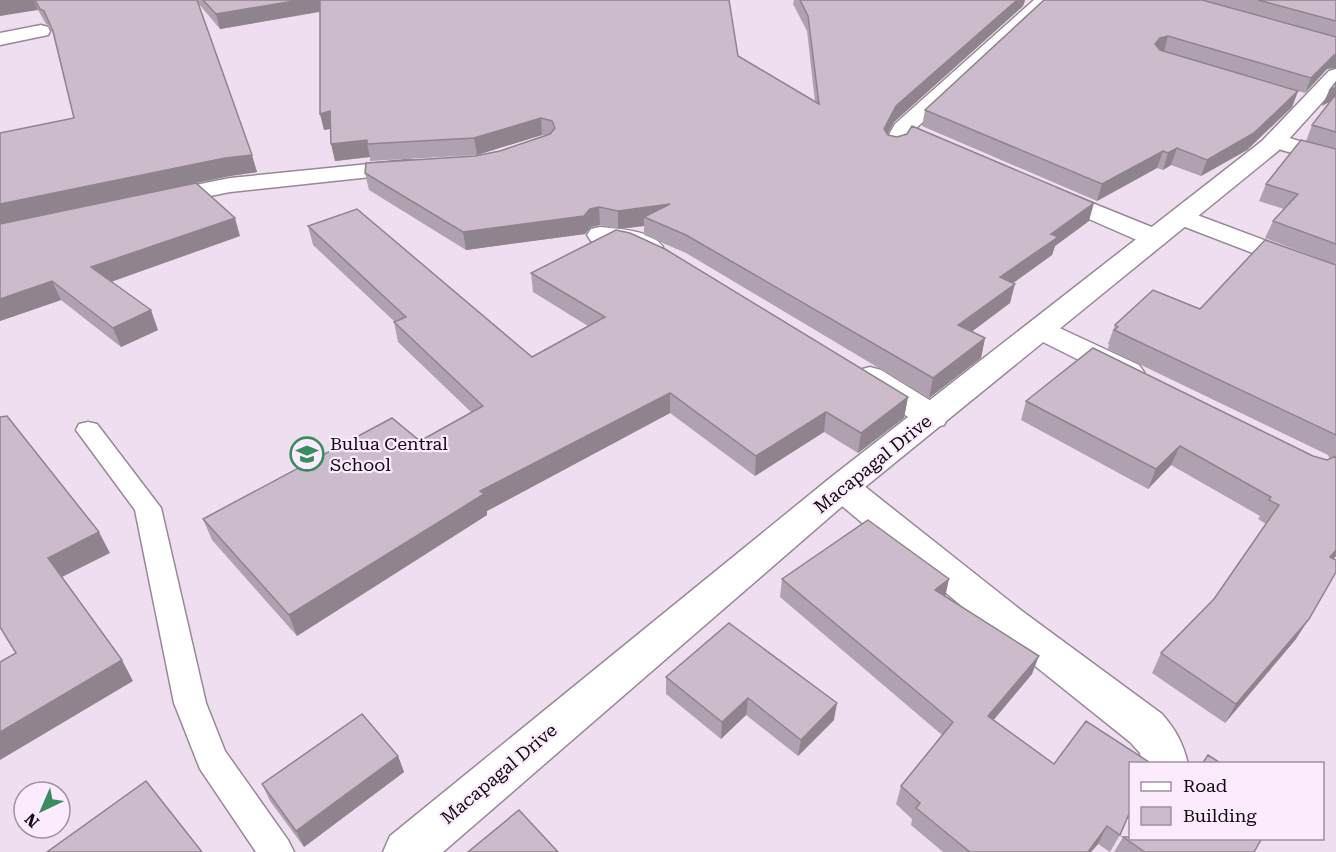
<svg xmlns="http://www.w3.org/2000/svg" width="1336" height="852" font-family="'Roboto Serif',serif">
<rect width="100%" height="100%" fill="#efdeef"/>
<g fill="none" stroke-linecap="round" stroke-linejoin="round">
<g stroke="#978897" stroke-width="3">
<path id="lane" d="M88,422L97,424L161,508L206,703L225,751L288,840L294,852H256L200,769L174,703L135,510L76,430L79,424Z"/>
</g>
<g stroke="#978897" stroke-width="3">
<path id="street" d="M1034,0H1053L912,132L901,152L893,154L885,152L882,147L895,124Z
M41,25L48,27L50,31L48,35L0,45V33Z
M1276,134L1336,152V166L1268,146L1265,141L1268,136Z
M409,160L417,162L421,167L417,172L230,192L160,206L151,204L148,199L151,194L230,178Z
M1050,186L1164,232L1168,238L1164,244L1155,246L1146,244L1041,198L1038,193L1041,188Z
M1181,209L1336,267V285L1172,222L1168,217L1172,212Z
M600,227C619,229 652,230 663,247L659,253L650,255L621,245L591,241L587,235L591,229Z
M1041,321L1051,324L1139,365L1144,372L1139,379L1128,382L1117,379L1031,336L1026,330L1031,324Z
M870,367L881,370L944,409L948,417L944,425L932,428L920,425L859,384L854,377L859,370Z
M842,475L854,478L1022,611L1162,714C1176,730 1183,743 1188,764H1142L1140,753L1130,742L994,633L830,496L824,487L830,478Z"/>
</g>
<g stroke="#978897" stroke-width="3">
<path id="secondary" d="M1336,69V87L1278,151L854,496L443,852H383L390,836L830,478L1262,141L1329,71Z"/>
</g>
<use href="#lane" fill="#fff" fill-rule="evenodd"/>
<use href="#street" fill="#fff" fill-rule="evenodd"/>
<use href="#secondary" fill="#fff" fill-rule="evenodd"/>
</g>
<path fill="#afa1af" d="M0,0H729L738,56L815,102L807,31L793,4L794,0H1025L1023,6L894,122L887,134L1089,221L1055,246L1052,255L1013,283L1010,303L971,332L985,338L981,358L929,398L686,253L644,235V226L618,229L600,225L591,227L585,234L466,250L369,190L365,173L475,156L500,151L545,136L542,135L477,155L370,161V157L335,161L331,129L324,130L320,12L220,29L198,3L257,172L230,176L196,183L240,236L111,282L158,330L121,347L61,300L0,321V224L74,118L53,34L50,26L46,24L38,10Z
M1044,0L1327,69L1305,93L1162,51L1298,91L1292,107L1247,150L1201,176L1171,165L1163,170L1157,168L1097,201L922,126L925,110Z
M1203,0H1336V37Z
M1336,82V265L1265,238L1273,221L1284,209L1259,201L1266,184L1306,141L1312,125L1331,101L1322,106L1329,91Z
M308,226L532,357L588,326L533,292L531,273L908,397L904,418L858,453L824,432L755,476L670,413L487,511V515L297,636L212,540L203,519L420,441L471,412L398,342L394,322H395L313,245Z
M1336,265V556L1334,559L1296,639L1225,723L1152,673L1161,653L1214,599L1266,524L1258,519L1260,516L1171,465L1148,489L1021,420L1026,401L1313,456L1327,460L1330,459L1328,455L1108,349L1109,344H1108L1115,325L1200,309Z
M782,579L945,596L1032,674L993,720L1054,764H1131V819L1129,818L1126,819L1120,835L1110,852L1098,844L1091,852H943L911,825L912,819L896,804L901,786L942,735L780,597Z
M666,677L834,720L798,756L746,715L721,739L666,694Z
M398,756L404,772L304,847L270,801L262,784Z
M1123,837L1254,852H1114Z"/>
<path fill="#8f838e" d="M0,0H34L38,10L0,16Z
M300,0H321L323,11L220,29L216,14Z
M1017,0H1025L1023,6L894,122L881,146L884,129L896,106Z
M1168,36L1164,51L1155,53V44L1160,38Z
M1336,54V68L1327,69L1305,93L1311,78L1334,55Z
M1336,87V98L1322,106L1329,91Z
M1298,91L1292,107L1247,150L1201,176L1207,160Z
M330,111L334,128L324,130L320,114Z
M541,118L542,135L477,155L474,138Z
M367,140V144L370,157L335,161L331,144Z
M1177,148L1171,165L1163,170L1168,153Z
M1163,151L1157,168L1097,201L1102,184Z
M252,155L257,172L230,176L0,224V204L225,158Z
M1094,203L1089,221L1055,246L1052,255L995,296L1000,277L1051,234Z
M670,204L644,217V226L618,229V211Z
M599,207L600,225L591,227L585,234L466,250L463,232Z
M235,218L240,236L99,286L91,267Z
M52,281L61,300L0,321V299Z
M1015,284L1010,303L954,345L958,325Z
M151,310L158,330L121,347L113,328Z
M985,338L981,358L929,398L933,378Z
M670,393V413L487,511V515L297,636L289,615L480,491Z
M908,397L904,418L858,453L861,433Z
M826,412L824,432L755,476L756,456Z
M1180,446L1171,465L1148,489L1156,469Z
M99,532L110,553L60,578L48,558Z
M1336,550V556L1318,576L1330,557Z
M949,579L945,598L935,590Z
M1309,619L1296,639L1225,723L1236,704Z
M1039,656L1032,674L982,734L988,716Z
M122,660L133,681L0,760V732Z
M748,698L746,715L721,739L722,722Z
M837,703L834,720L798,756L801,740Z
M398,756L404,772L304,847L296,831Z
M1131,808V816L1129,818L1123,821Z
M1107,826L1098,844L1091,852H1088Z"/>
<path fill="#ccbbcb" stroke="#8f838e" stroke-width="1.5" d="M35,0H197L252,155L225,158L0,204V133L74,118L53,31L44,11L40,9Z
M203,0H300L216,14Z
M320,0H729L738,56L819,104L808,16L800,0H1017L896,106L884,129L888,135L897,137L907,134L912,126L1094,203L1051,234L1058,237L1000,277L1015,284L958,325L985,338L933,378L686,235L644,217L670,204L618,211L599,207L590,209L584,216L463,232L365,173L366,163L475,156L500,151L550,134L555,128L552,121L541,118L474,138L367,144V140L331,144L330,111L320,114Z
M1044,0H1202L1336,37V54L1334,55L1311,78L1168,36L1160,38L1155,44L1160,50L1298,91L1254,133L1207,160L1177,148L1168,153L1163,151L1102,184L925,110Z
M1258,0H1336V21Z
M1336,82V87L1329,91Z
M1336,94V132L1312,125Z
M1301,140L1336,149V244L1273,221L1298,194L1266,184Z
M196,183L235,218L91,267L151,310L113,328L52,281L0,299V224Z
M357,209L532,357L605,317L531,273L616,230L630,233L665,249L908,397L861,433L826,412L756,456L670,393L480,491L484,494L289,615L203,519L392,418L420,441L483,406L394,322L406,317L308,226Z
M1265,240L1336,265V435L1114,330L1118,327L1115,325L1153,290L1200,309Z
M1093,348L1313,456L1327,460L1336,456V550L1330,557L1336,560V572L1309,619L1236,704L1161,653L1214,599L1279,505L1269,500L1271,497L1180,446L1156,469L1026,401Z
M7,416L99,532L48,558L122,660L0,732V662L16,653L0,627V417Z
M868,520L949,579L935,590L1039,656L988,716L1054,764L1086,721L1152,764H1131V809L1120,835L1107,826L1088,852H970L916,808L920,803L901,786L953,722L782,579Z
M729,623L837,703L801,740L748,698L722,722L666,677Z
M362,714L398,756L296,831L262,784Z
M1208,755L1222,764H1202Z
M146,781L202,852H47Z
M519,810L558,852H468Z
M1123,837H1131V838H1262L1254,852H1145Z"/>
<defs>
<g id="school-ring" transform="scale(1.725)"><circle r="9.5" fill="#fcebfd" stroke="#398c5e" stroke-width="1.5"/><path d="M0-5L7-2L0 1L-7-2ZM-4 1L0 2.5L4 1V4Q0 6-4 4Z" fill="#398c5e"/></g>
</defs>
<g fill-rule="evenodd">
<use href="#school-ring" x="307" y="454"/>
</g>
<g text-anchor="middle" stroke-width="4.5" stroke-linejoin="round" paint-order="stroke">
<g font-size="18" fill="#110b11" stroke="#fcebfd" text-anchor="start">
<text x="330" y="450">Bulua Central<tspan x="330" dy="21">School</tspan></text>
</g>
<g font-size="18" fill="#110b11" stroke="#fcebfd">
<text transform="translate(873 464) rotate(-39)" y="6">Macapagal Drive</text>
<text transform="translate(499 774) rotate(-40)" y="6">Macapagal Drive</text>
</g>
</g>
<rect x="1129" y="762" width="195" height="78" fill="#fcebfd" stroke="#9e919f" stroke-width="1.5"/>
<rect x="1141" y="782" width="30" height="9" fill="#ffffff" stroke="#9e919f" stroke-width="1.5"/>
<text x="1183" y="792" font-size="18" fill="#110b11">Road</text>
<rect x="1141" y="807" width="30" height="18" fill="#ccbbcb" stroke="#9e919f" stroke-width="1.5"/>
<text x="1183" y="822" font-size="18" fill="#110b11">Building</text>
<g transform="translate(42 810) rotate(224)"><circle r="28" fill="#fcebfd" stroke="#9e919f" stroke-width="1.5"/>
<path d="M0-4.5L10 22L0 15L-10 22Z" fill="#398c5e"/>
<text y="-9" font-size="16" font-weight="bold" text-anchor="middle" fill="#110b11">N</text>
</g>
</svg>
